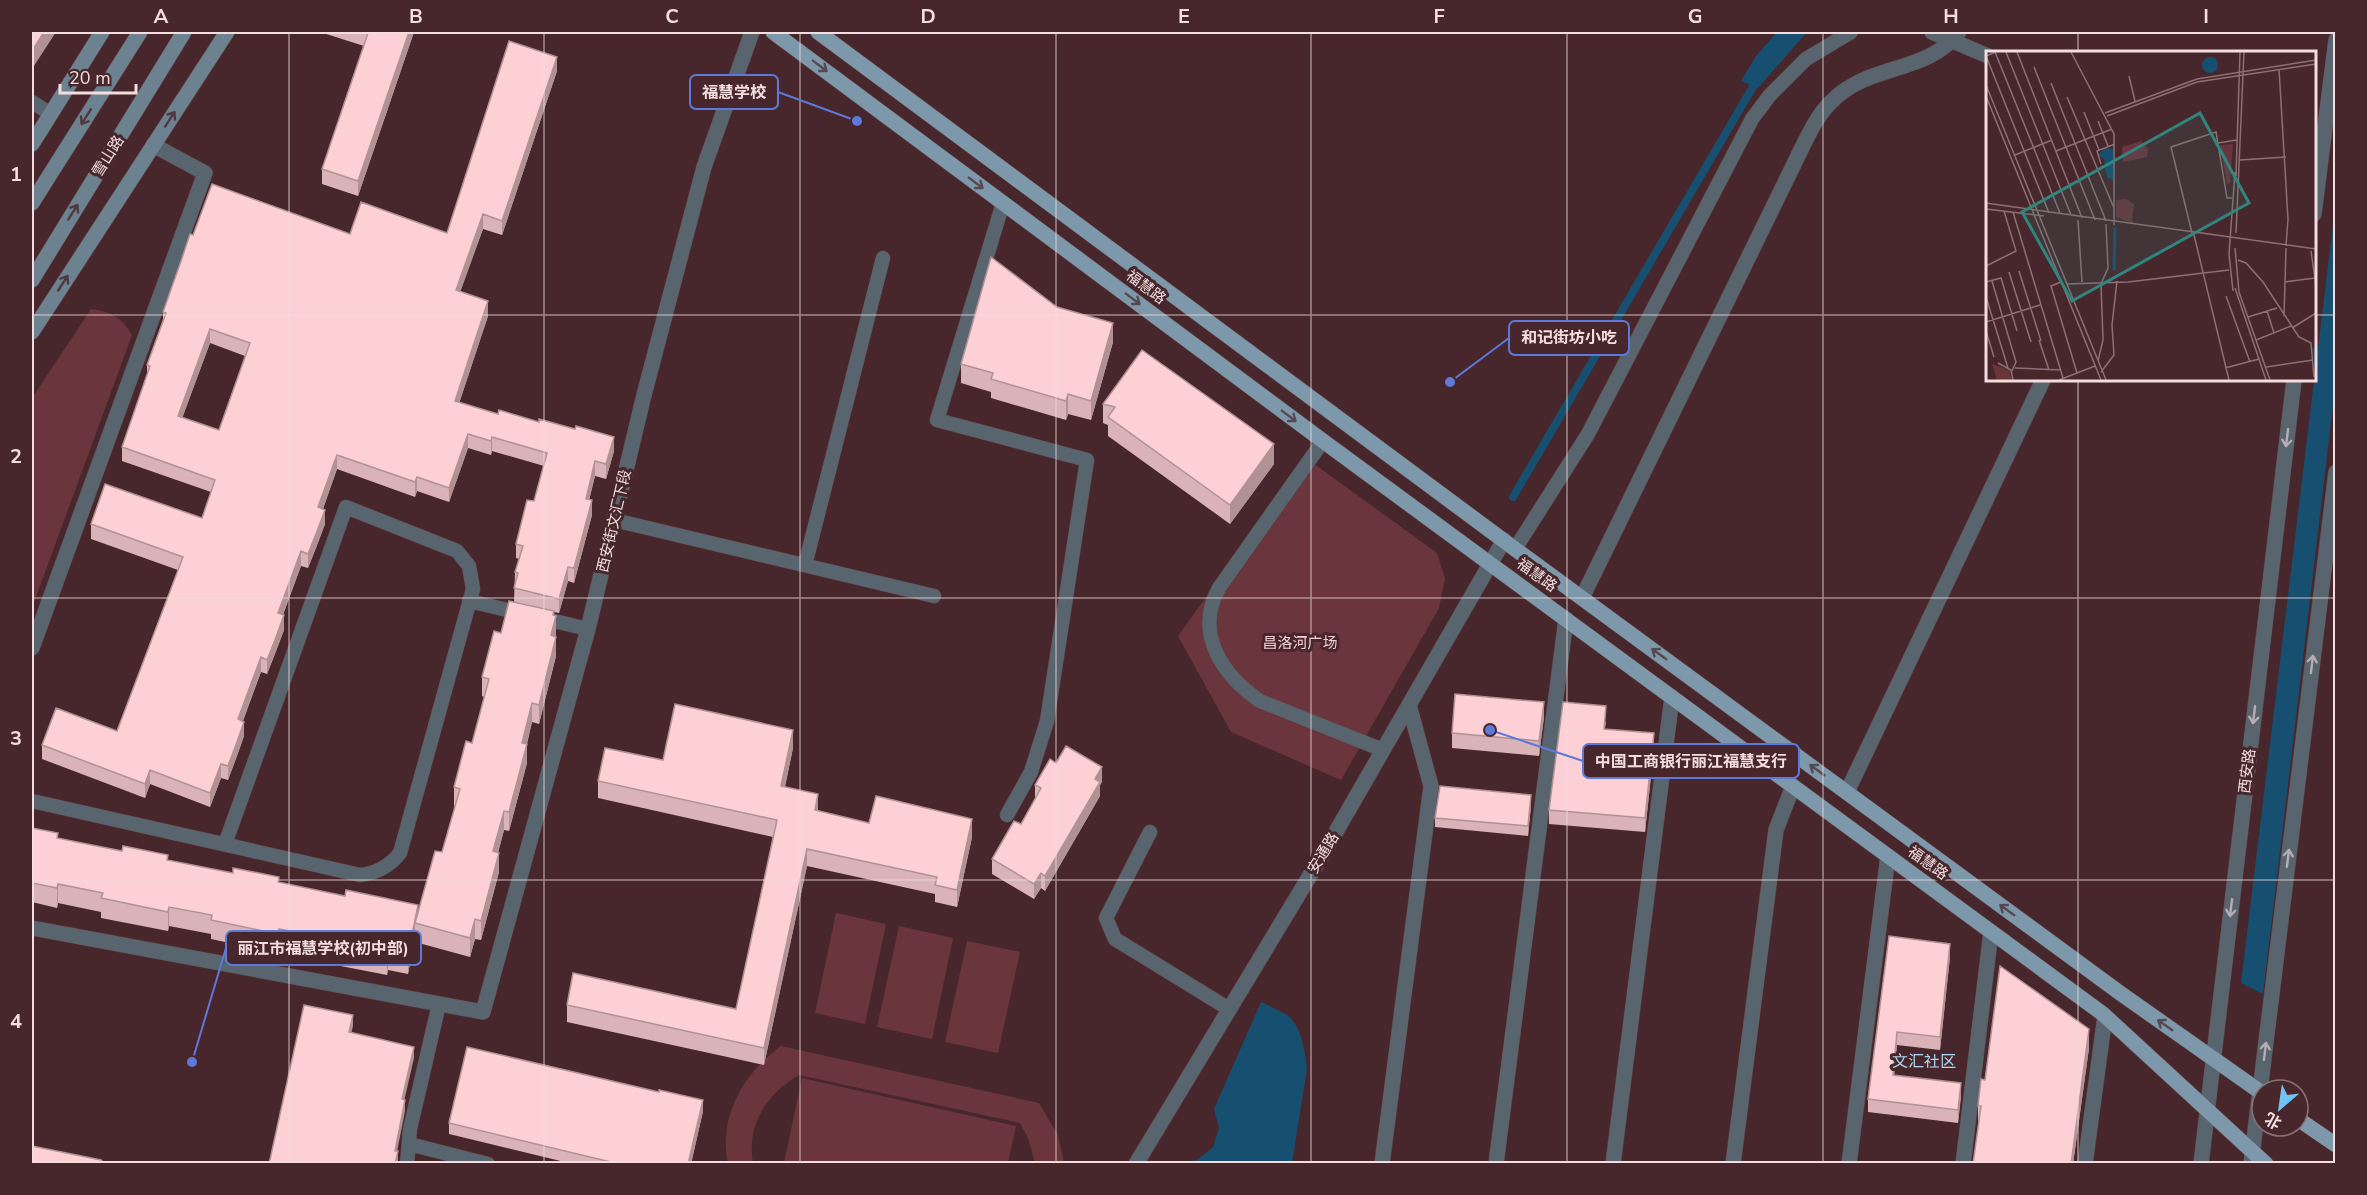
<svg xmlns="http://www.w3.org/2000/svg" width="2367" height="1195" font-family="'Nunito Sans','Noto Sans SC',sans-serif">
<rect width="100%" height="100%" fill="#47272b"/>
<path fill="#6a353d" d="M91,309C109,311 123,318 132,335L32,608V398Z
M1306,458L1437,553L1445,578L1439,608L1341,780L1231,732L1178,636Z
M836,913L886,924L865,1024L815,1013Z
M899,926L953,938L932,1039L877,1027Z
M967,941L1020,952L998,1053L945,1042Z
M781,1046L1039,1103L1058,1135L1064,1163H1035L1028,1138L1020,1123L799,1075C767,1093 746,1125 753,1163L728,1164C718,1116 744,1073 781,1046Z
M802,1078L1016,1126L1008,1163H784Z"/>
<path fill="#174f70" d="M1777,32H1807L1758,88L1741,81L1756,56Z
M2335,208V389L2263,994L2241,983Z
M1261,1002C1269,1006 1279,1010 1287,1015C1302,1026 1305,1052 1307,1069L1292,1163H1176L1197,1160L1213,1147L1219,1128L1214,1109Z"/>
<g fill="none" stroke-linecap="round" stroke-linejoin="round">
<path stroke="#174f70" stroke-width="8" d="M1513,497L1758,78"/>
<g stroke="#634448" stroke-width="15">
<path id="service" d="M32,102L51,114
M1003,203L937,420L1087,460L1047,721L1031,772L1007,815
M1323,441L1219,588C1194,633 1222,675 1260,701L1383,750
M614,520L934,596
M1515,549L1588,434L1752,119L1770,95L1806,59L1851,32
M805,565L883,258
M469,601L588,629
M32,801L360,875C378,873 390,866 400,853L473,589L469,566L457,551L346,507L225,844
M1150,832L1106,918L1115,939L1229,1009
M409,1144L488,1164
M407,1164L410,1129L439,1004"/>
</g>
<g stroke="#634448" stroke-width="16">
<path id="minor" d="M1932,32L1988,56
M1582,598L1796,160C1806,140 1816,116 1832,101C1871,62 1926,75 1959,32
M32,648L205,173L153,145
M1847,792L2043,380
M32,928L483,1012L588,629L644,395L704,167L752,32
M1382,1164L1431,786L1409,705
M1496,1164L1566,619
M1613,1164L1672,697
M1733,1164L1776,830L1793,786
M1849,1164L1888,856
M1963,1164L1991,932
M2085,1164L2105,1016"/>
</g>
<g stroke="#634448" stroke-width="16">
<path id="tertiary" d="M2314,214L2336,40
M1136,1164L1326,849L1504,540
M2201,1164L2294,380
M2251,1164L2336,472"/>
</g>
<g stroke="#634448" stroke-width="16">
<path id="secondary" d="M32,144L102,32
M32,203L140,32
M32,280L184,32
M32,332L227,32"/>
</g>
<g stroke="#634448" stroke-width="16">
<path id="primary" d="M773,32L1323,441L2103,1014L2266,1164
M818,32L1515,549L2120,993L2262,1093
M2298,1119L2336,1145"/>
</g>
<use href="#service" stroke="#58656f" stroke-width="14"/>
<use href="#minor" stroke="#58656f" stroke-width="15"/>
<use href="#tertiary" stroke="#58656f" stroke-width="15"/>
<use href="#secondary" stroke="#6d8291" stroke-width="15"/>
<use href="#primary" stroke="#7d98ab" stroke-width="15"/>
</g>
<path fill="#d9b3b7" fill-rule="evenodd" d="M320,32H414L358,196L322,184V169L364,46Z
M557,71L502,235L483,229L460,291L488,316L459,403L614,451L606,479L595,476L589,500L592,515L574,583L568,581L559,613L554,612L556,656L539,724L532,722L527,744V763L509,831L504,830L498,853L499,872L481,940L475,939L470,957L415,942V937L408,974L388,970L387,975L320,962V956L279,948L278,953L211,939V934L169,926L168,931L101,918V912L58,903L57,908L32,902V828L58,838L279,882L418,914L442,852L455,807L454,806V787L472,743L484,697L482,696V677L514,602L515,572L519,559L516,558V544L534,501L544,466L492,451L491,455L468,448L449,502L417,491L415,497L337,469L323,509L325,524L316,548L308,568L301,566L283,615L284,630L275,654L267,674L261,672L243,721L244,736L237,756L228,780L221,778L210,807L150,784L145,798L42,759V745L117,731L178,570L91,539V524L202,518L211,492L122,461V447L147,374V365L163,320V312L193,235L447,233ZM210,343L245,356L219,430L182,417Z
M1057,307L1113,342L1091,420L1068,414L1066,420L991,398V392L961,383V364Z
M1142,350L1274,464L1230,524L1108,436V425L1103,423V404Z
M1544,717L1539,756L1452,748V733Z
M1606,721L1605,729L1654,748L1645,832L1549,824V810Z
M793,748L785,787L818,811L869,823L972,837L957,907L935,902V894L807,866L764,1065L567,1022V1005L736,1009L773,837L598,798V781L663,760Z
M1056,763L1102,782L1100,785V796L1045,891L1041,888L1034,899L992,874V859L1021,824L1035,799V785Z
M1531,805L1528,836L1435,827V818Z
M1889,936L1950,957L1940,1050L1897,1045L1894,1075L1961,1096L1958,1123L1868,1112V1099Z
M2089,1048L2073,1164H1973L1979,1125H1978V1106L1985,1080Z
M703,1111L691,1164H573L449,1134V1123Z"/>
<path fill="#b09295" d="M44,32H56L32,69V51Z
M409,32H414L358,196V181Z
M557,57V71L502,235V221Z
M483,214V229L456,304V290Z
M488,301V316L455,416V401Z
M1113,323V342L1091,420V401Z
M210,329V343L178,430V416Z
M1068,394V414L1066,420V401Z
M468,434V448L449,502V488Z
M492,437V451L491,455V441Z
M614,437V451L606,479V464Z
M1274,444V464L1230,524V505Z
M337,455V469L318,522V507Z
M595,461V476L586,513V499Z
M417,477V491L415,497V482Z
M592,500V515L574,583V568Z
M325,510V524L308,568V554Z
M301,551V566L278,627V613Z
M568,567V581L559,613V599Z
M554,611V623L556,616V635L551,655V635Z
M284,615V630L267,674V660Z
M556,637V656L539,724V705Z
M261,657V672L238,733V719Z
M1544,702V717L1539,756V741Z
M532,703V722L522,762V743Z
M244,722V736L228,780V766Z
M793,730V748L781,804V786Z
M1654,733V748L1645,832V818Z
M527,744V763L509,831V812Z
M221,764V778L210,807V793Z
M1102,767V782L1100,785V796L1045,891V876Z
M150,770V784L145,798V784Z
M818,794V812L815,810Z
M1531,795V805L1528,836V826Z
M504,811V830L493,871V851Z
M972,819V837L957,907V890Z
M807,849V866L764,1065V1048Z
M499,853V872L481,940V921Z
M1041,873V888L1034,899V884Z
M58,884V903L57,908V888Z
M418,905V924L415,923V937L408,974V955Z
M169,907V926L168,931V912Z
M475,919V939L470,957V938Z
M279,929V948L278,953V934Z
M1950,944V957L1940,1050V1037Z
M388,951V970L387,975V956Z
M353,1015V1026L349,1043V1032Z
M2089,1029V1048L2073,1164H2071Z
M1897,1032V1045L1893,1088V1075Z
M414,1047V1058L402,1110V1099Z
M1961,1083V1096L1958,1123V1110Z
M405,1100V1111L395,1162V1151Z
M703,1100V1111L691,1164H688Z
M398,1151V1164H395Z"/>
<path fill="#fcd0d5" stroke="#b09295" stroke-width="1.5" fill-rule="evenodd" d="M32,32H44L32,51Z
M363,32H409L358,181L322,169L368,33Z
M509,41L557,57L502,221L483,214L456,290L488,301L455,401L498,414L499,410L539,422V419L575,429L576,426L614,437L606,464L595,461L586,499L592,500L574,568L568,567L559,599L514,588L518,573L515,572L523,546L516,544L527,500L534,501L547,453L492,437L491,441L468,434L449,488L417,477L415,482L337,455L318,507L325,510L316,534L308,554L301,551L278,613L284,615L275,640L267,660L261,657L238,719L244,722L237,742L228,766L221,764L210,793L150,770L145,784L42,745L56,708L117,731L183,557L91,524L105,484L202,518L215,480L122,447L150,366L147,365L166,313L163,312L181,261L190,234L193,235L212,184L350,234L361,202L447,233ZM210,329L250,343L219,430L178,416Z
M991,257L1057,307L1113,323L1091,401L1068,394L1066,401L991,379L993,373L961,364Z
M1142,350L1274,444L1230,505L1108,417L1115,407L1103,404Z
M509,601L554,611L553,615L556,616L551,635L556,637L539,705L532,703L522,743L527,744L509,812L504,811L493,851L499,853L481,921L475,919L470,938L415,923L435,851L442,852L460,789L454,787L466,741L472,743L489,679L482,677L494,631L501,633Z
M1455,694L1544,702L1539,741L1452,733Z
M1563,702L1606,706L1604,729L1654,733L1645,818L1549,810Z
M675,704L793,730L781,786L818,794L815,810L869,823L876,796L972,819L957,890L935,885L937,877L807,849L764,1048L567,1005L573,973L736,1009L777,820L598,781L605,748L663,760Z
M1066,746L1102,767L1095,779L1100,782L1045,876L1041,873L1034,884L992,859L1014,821L1021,824L1041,788L1035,785L1050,759L1056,763Z
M1440,786L1531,795L1528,826L1435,818Z
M32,828L58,833L57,838L122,851L123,846L168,855L167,860L233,873V868L279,877L278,882L345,896L346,890L418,905L408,955L388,951L387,956L320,942L321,937L279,929L278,934L211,920L212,915L169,907L168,912L101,898L103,893L58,884L57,888L32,883Z
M1889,936L1950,944L1940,1037L1897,1032L1893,1075L1961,1083L1958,1110L1868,1099Z
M2000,966L2089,1029L2071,1164H1973L1981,1106H1978L1981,1079L1985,1080Z
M304,1005L353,1015L349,1032L414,1047L402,1099L405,1100L395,1151H398L395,1164H269Z
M467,1047L659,1092V1090L703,1100L688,1164H619L449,1123Z
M32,1146L101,1160L105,1164H32Z"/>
<defs><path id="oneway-shaft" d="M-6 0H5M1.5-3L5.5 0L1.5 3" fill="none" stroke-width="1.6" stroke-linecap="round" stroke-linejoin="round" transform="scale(1.5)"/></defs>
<g stroke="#574951">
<use href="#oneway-shaft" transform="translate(820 66) rotate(37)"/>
<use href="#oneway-shaft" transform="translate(976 183) rotate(37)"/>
<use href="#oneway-shaft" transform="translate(1133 299) rotate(37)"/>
<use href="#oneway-shaft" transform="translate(1289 416) rotate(37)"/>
<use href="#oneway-shaft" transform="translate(1659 654) rotate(-144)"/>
<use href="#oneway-shaft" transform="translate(1817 770) rotate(-144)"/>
<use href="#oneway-shaft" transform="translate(2007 910) rotate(-144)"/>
<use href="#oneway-shaft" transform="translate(2165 1025) rotate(-145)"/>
</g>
<g stroke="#4f393f">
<use href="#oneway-shaft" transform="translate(86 117) rotate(122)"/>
<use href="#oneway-shaft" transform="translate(170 119) rotate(-57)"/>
<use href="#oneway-shaft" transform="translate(73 212) rotate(-58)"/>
<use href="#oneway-shaft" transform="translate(63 283) rotate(-57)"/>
</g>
<g stroke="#b5adb2">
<use href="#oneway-shaft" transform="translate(2287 438) rotate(97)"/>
<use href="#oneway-shaft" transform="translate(2312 664) rotate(-83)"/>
<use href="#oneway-shaft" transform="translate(2254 715) rotate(97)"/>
<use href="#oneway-shaft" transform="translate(2288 858) rotate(-83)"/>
<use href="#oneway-shaft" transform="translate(2231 908) rotate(97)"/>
<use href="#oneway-shaft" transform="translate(2265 1051) rotate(-83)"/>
</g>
<path fill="none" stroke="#f3dddf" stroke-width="1.5" stroke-opacity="0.55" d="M289,32V1164M544,32V1164M800,32V1164M1056,32V1164M1311,32V1164M1567,32V1164M1823,32V1164M2078,32V52M32,315H1988M2314,315H2336M2078,380V1164M32,598H2336M32,880H2336"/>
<g text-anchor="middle" stroke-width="6" stroke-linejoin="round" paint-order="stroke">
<g font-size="15" fill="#f3dddf" stroke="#47272b">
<text transform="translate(108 156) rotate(-58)" y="5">雪山路</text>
<text transform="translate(1146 287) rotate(37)" y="5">福慧路</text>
<text transform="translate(614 521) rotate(-77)" y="5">西安街文汇下段</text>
<text transform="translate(1537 575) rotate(36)" y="5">福慧路</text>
<text transform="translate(2247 771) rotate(-83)" y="5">西安路</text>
<text transform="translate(1323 853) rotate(-59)" y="5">安通路</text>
<text transform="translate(1928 863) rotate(36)" y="5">福慧路</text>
</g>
<g font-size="15" fill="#f5ced2" stroke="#47272b">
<text x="1300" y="648">昌洛河广场</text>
</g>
<g font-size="16" fill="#add7f4" stroke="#47272b">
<text x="1924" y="1067">文汇社区</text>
</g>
</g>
<g transform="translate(1986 51)">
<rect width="330" height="330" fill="#47272b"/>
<path d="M155,90L162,98L161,106L137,111L136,96ZM247,93L244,132L241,133L234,94ZM140,148L148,153L146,172L130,166V149ZM6,313L23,319L26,329H11Z" fill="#6a353d"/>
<path d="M216 14a8 8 0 1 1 16 0a8 8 0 1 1-16 0ZM119,97L127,98V129L121,126L118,108L112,104Z" fill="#174f70"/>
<path fill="none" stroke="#174f70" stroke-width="3" d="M128,219L129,177M328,297L330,315"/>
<path fill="none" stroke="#8c7073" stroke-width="1.5" d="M9,1L74,162M10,1L0,5L63,162M20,1L85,164M31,1L96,167M85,1L128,83V174M48,16L109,169M293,18L302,168L300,195M143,25L149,50M65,32L120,170M0,34L120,329M0,45L115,329M81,46L128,157M98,61L113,99M119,62L211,28L330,9M121,65L211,31L330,13M112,70L122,95M232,92L251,89M70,100L126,78M29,104L66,89M254,109L300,106M115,113L111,100L129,93M250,125L254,1M0,152L330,198M0,158L58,165M27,161L77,327M92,169L96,231M206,182L185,96L230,81L241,147H246M250,182L258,1M208,184L243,329M249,197L253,241L284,329M325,200L330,235M252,209L260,212L277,231L313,286L325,292L328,326M0,215L30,200L18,160M33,220L55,290M23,221L45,291M6,230L30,311L26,320M0,231L15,227L31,280M75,231L65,235L91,322M299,231L329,227M81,233L142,231L243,219M249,237L280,329M247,240L243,203L249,121M240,245L264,311M0,246L22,317M281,260L288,282M298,265L300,197M262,266L291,257M0,271L54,254M306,277L330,262M0,280L8,306M53,289L63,319M270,289L305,275M112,310L117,289L115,233L122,217L120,173M12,312L25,319L27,329M280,316L327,309M29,317L75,319M239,317L273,308M115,321L128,304L126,274L131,230M73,329L109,315"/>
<path fill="#31857f" fill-opacity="0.15" stroke="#31857f" stroke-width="3" d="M214,62L263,152L86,250L36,161Z"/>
<rect width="330" height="330" fill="none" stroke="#f3dddf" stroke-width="3"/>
</g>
<path fill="none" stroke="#5d79da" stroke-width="2" d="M857 121L778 92M1450 382L1509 338M1490 730L1583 761M192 1062L226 948"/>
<g fill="#5d79da" stroke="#47272b" stroke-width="2">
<circle cx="857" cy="121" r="6"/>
<circle cx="1450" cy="382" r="6"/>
<circle cx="1490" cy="730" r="6"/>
<circle cx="192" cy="1062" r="6"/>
</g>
<g fill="#47272b" stroke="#5d79da" stroke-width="2">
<rect x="690" y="75" width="88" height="34" rx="6"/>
<rect x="1509" y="321" width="120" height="34" rx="6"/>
<rect x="1583" y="744" width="216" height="34" rx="6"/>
<rect x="226" y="931" width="195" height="34" rx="6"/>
</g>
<g font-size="16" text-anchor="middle" font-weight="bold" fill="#f3dddf">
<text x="734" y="98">福慧学校</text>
<text x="1569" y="343">和记街坊小吃</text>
<text x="1691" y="767">中国工商银行丽江福慧支行</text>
<text x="323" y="954">丽江市福慧学校(初中部)</text>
</g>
<rect width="2367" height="1195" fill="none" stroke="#47272b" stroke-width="66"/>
<g transform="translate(2280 1108) rotate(209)"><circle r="28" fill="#47272b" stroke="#8c7073" stroke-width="1.5"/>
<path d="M0-4.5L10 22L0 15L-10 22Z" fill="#72c1f5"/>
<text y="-9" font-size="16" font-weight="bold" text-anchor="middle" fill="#f3dddf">北</text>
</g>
<path d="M60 84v9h76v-9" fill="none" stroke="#f3dddf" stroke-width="3"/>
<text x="69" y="84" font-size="18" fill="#f3dddf" stroke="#47272b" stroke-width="4.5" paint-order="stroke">20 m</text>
<rect x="33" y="33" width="2301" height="1129" fill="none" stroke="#f3dddf" stroke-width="2"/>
<g font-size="20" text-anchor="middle" font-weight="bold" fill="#f3dddf">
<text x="161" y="23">A</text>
<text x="416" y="23">B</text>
<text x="672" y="23">C</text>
<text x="928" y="23">D</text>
<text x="1184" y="23">E</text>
<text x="1439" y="23">F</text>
<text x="1695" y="23">G</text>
<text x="1951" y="23">H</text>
<text x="2206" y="23">I</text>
<text x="16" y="181">1</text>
<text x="16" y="463">2</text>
<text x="16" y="745">3</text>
<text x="16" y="1028">4</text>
</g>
</svg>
